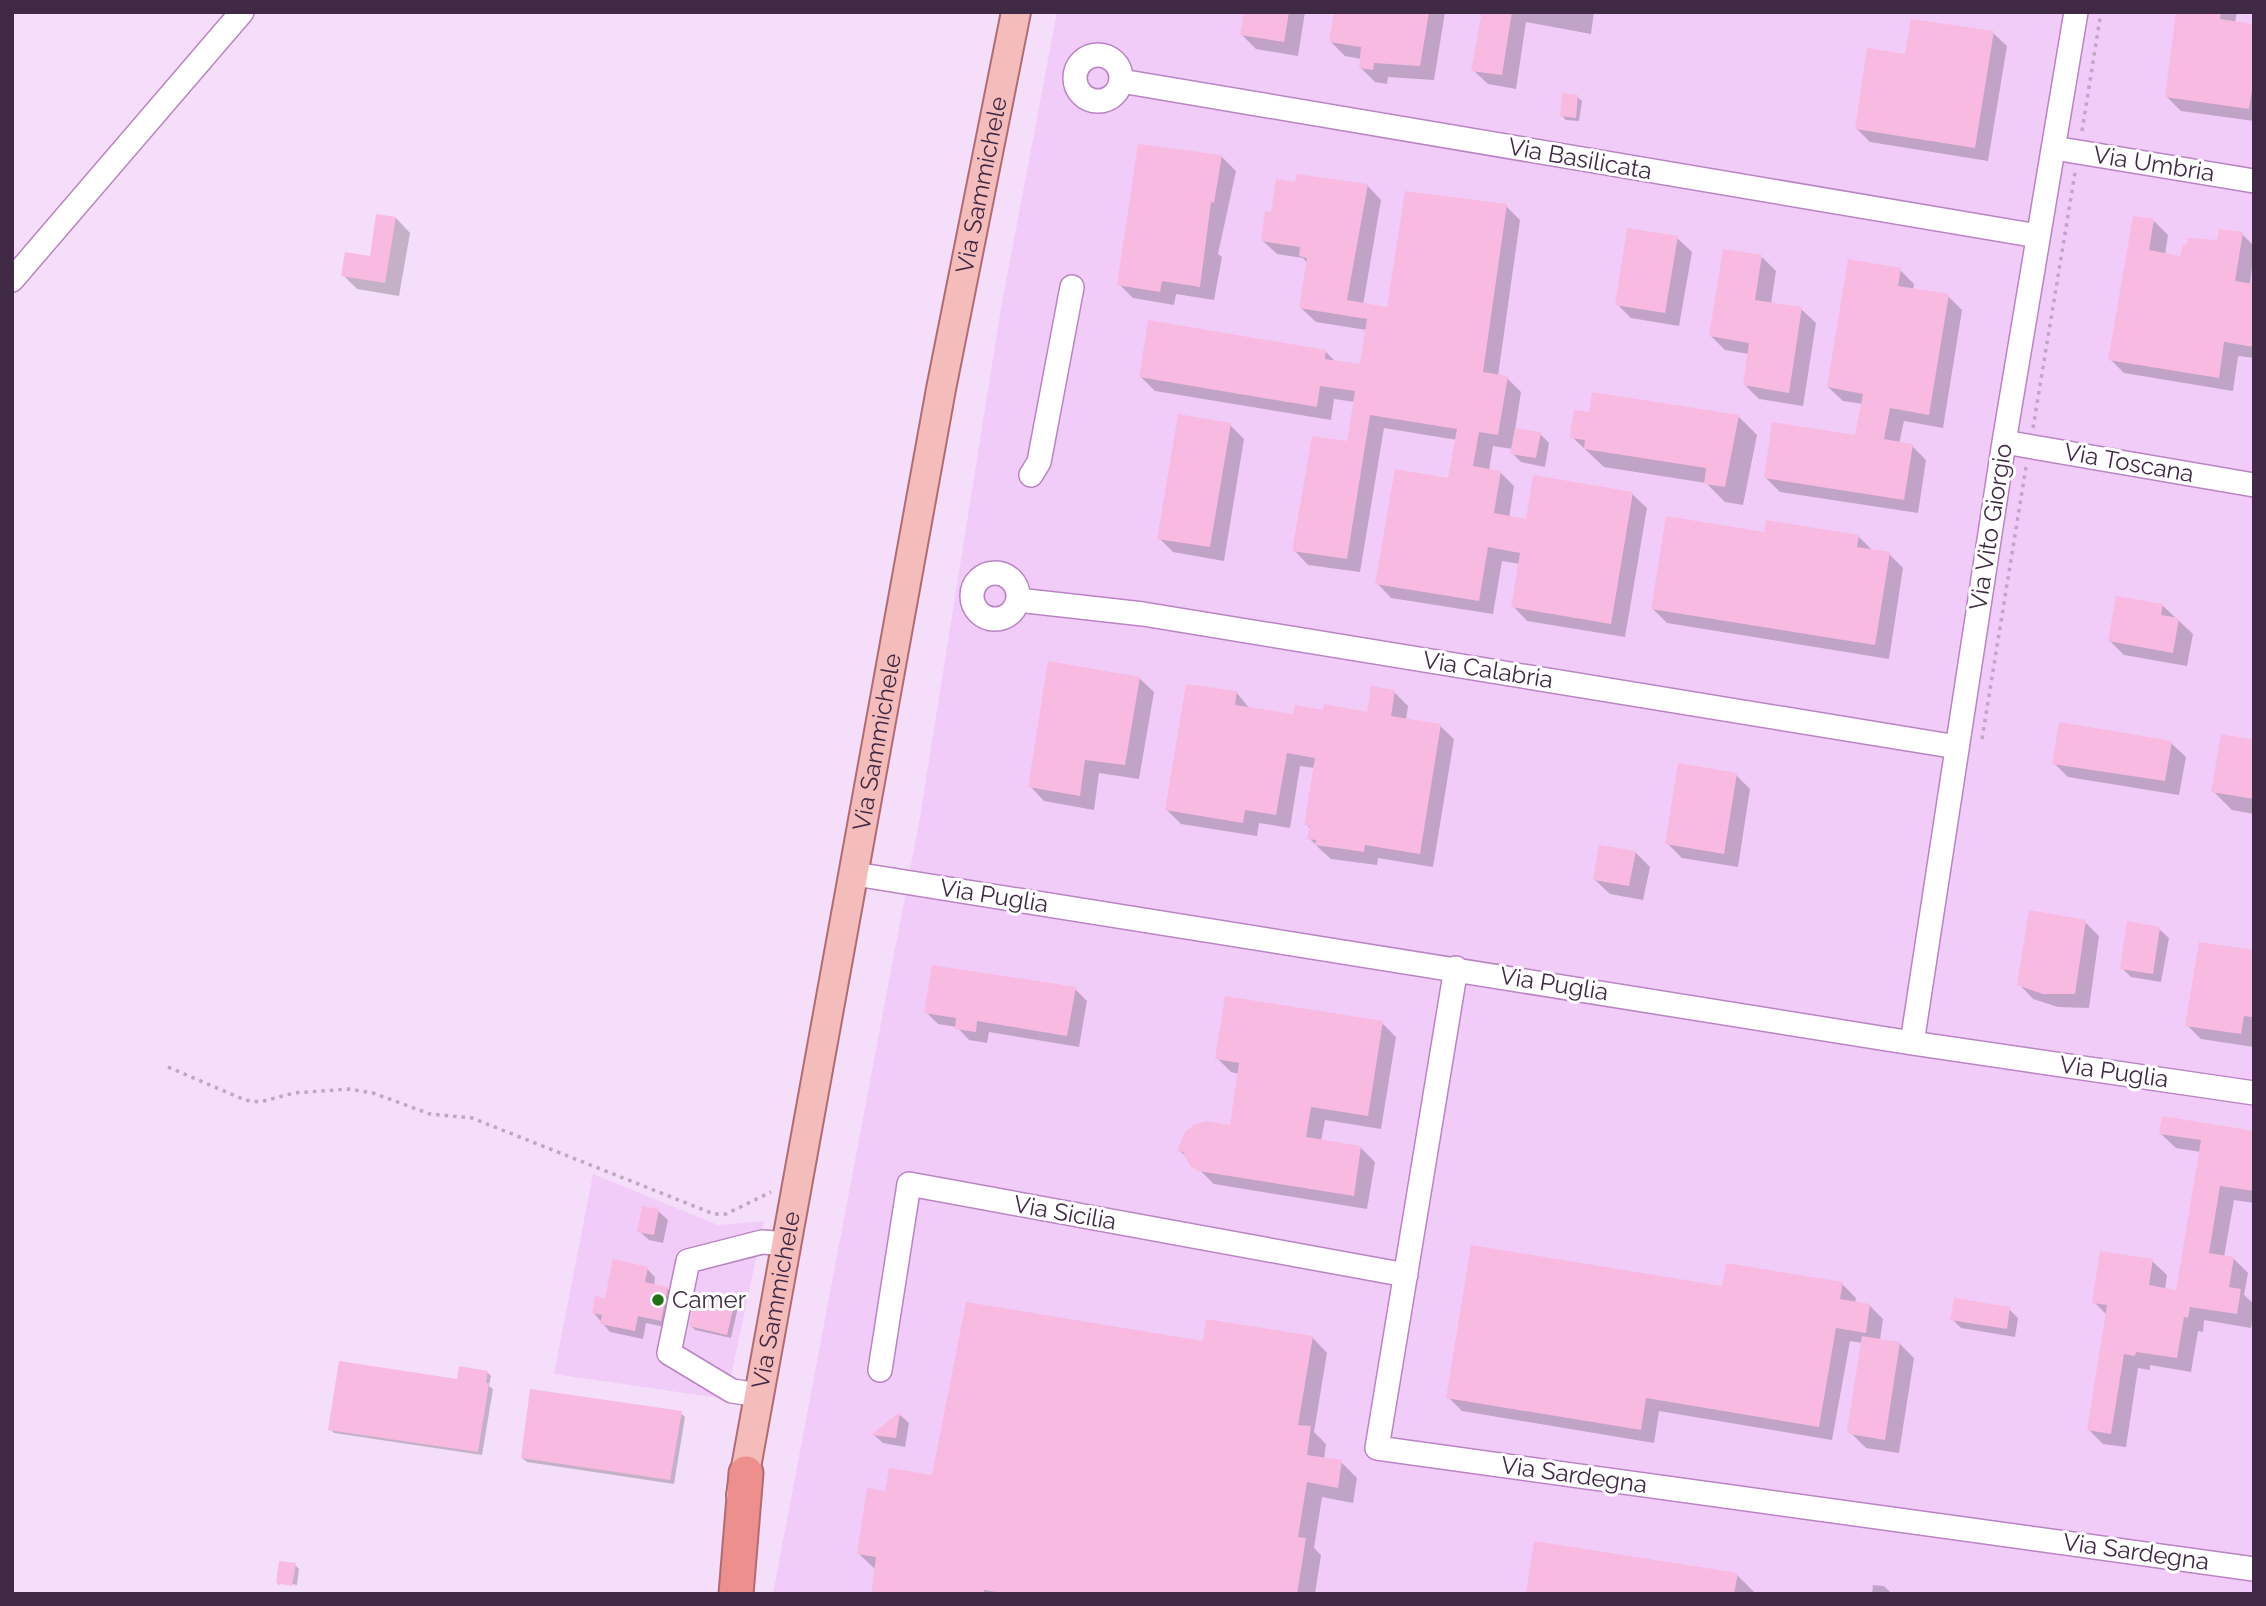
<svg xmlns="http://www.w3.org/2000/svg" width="2266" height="1606" font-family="Raleway,sans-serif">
<rect width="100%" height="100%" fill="#f5def9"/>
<path fill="#f1ccf8" d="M1057,12H2254V1594H773L920,817L1001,308Z
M593,1174L718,1225L764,1221L726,1399L554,1374Z"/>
<path fill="#0003" d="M1245,12H1305L1298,56L1256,49L1242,35Z
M1335,12H1445L1434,80L1388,77L1387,84L1375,82L1360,67L1362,59L1345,56L1331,42Z
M1482,12H1594L1591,34L1526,22L1516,89L1488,84L1473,70Z
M2178,12H2237L2235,23L2254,26V121L2181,111L2167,97Z
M1993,33L2007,46L1988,161L1870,142L1856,128L1906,56Z
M1577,97L1582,101L1579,121L1566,120L1562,116Z
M1221,156L1236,171L1218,254L1222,257L1214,300L1176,294L1174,305L1133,298L1119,284Z
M1367,185L1381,200L1363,305L1389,309L1506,206L1520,220L1498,376L1507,378L1521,392L1515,430L1540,434L1549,443L1545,467L1521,462L1512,453L1513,449L1493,446L1489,470L1500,472L1514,486L1509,518L1527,521L1632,494L1647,508L1625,637L1527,621L1513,606L1520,564L1502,561L1493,614L1391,598L1377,583L1449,480L1457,440L1384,428L1360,572L1308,565L1294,550L1349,443L1355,402L1334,399L1331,420L1155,391L1141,377L1325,351L1336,362L1361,366L1367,330L1316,322L1301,308L1308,264L1303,258L1277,254L1262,240L1273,214Z
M396,218L410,233L399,296L357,289L343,275L371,258Z
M2154,221L2168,235L2165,255L2182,258L2242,234L2254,246L2250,285L2254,286V358L2238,356L2233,391L2124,373L2110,359Z
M1677,238L1692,252L1679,326L1631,318L1617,304Z
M1762,257L1776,271L1771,304L1801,309L1816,323L1803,406L1759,399L1745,385L1749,354L1725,350L1711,336Z
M1900,270L1914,284L1913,290L1948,296L1962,310L1943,428L1904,421L1899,444L1912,446L1926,460L1918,513L1780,492L1766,478L1857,437L1863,404L1843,401L1828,387Z
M1738,416L1757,435L1743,505L1725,502L1706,483L1604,467L1572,437Z
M1230,425L1244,439L1224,561L1173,552L1159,538Z
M1766,534L1858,536L1873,551L1889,554L1903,568L1889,659L1667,623L1652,608Z
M2162,605L2193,634L2187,666L2124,655L2110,641Z
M1139,678L1154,692L1139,779L1099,773L1094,810L1044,801L1030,786Z
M1236,692L1250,709L1294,716L1324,712L1369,714L1394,692L1408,706L1406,720L1440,726L1454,739L1433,867L1378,858L1377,865L1331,859L1323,852L1309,838L1311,829L1306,824L1315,768L1300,766L1290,828L1259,823L1257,836L1181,824L1167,810Z
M2254,742V814L2232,810L2213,791Z
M2171,743L2186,757L2179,795L2068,777L2054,763Z
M1736,775L1750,789L1738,867L1682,858L1667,843Z
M1635,852L1650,867L1643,900L1610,894L1595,880Z
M2085,922L2099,936L2089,1008L2058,1007L2033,999L2019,984Z
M2159,929L2169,938L2161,982L2131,977L2122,968Z
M2254,952V1047L2201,1039L2187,1025Z
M1075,989L1087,1001L1079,1047L989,1032L987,1043L969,1040L957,1027L938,1024L926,1012Z
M1382,1023L1396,1037L1381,1129L1325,1120L1321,1141L1361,1148L1375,1162L1367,1209L1214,1184L1179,1150L1232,1127L1239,1074L1231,1072L1217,1058Z
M2254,1133V1203L2234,1200L2224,1257L2233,1258L2248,1273L2244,1295L2254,1304L2251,1328L2204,1320L2203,1332L2198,1331L2191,1372L2150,1365V1370L2138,1368L2126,1447L2103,1444L2088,1429L2107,1315L2094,1302L2152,1261L2167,1275L2165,1290L2177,1292L2201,1152L2176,1148L2161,1134Z
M658,1211L668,1220L663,1243L649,1240L639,1231Z
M647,1269L655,1277L654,1286L667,1288L676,1297L669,1328L646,1323L643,1339L610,1332L593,1312Z
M1842,1284L1856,1298L1855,1303L1869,1305L1883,1319L1880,1340L1900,1344L1914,1358L1899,1453L1866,1448L1851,1433L1863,1343L1850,1341L1832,1440L1659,1411L1654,1443L1462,1411L1448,1397L1724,1288Z
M734,1302L738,1307L731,1338L695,1330L691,1326Z
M2009,1309L2018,1318L2015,1337L1961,1328L1952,1319Z
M1312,1337L1327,1353L1314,1432L1326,1444L1324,1459L1341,1462L1357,1478L1353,1503L1322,1497L1314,1548L1321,1555L1315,1594H872L875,1569L859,1554L887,1493L934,1477L1204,1343Z
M487,1372L491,1376L489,1386L493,1389L482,1455L334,1433L330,1429Z
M681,1413L685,1417L674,1484L527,1462L522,1458Z
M900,1415L909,1423L905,1447L883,1443L874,1435Z
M295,1565L299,1569L297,1585L280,1582V1585L277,1583Z
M1737,1575L1756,1594H1528Z
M1873,1585L1884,1586L1892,1594H1872Z"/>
<path fill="#f9bae1" d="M1244,12H1289L1284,42L1240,35Z
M1334,12H1429L1420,66L1374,63L1373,70L1359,68L1361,47L1329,42Z
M1482,12H1512L1502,75L1471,71Z
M2176,12H2221L2220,19L2254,24V77L2249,109L2165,97Z
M1911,19L1994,31L1975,148L1855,129L1867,48L1905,54Z
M1562,93L1578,95L1576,118L1560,116Z
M1138,144L1222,155L1214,203L1211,202L1200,287L1162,281L1160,292L1117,285Z
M1297,174L1368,184L1347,300L1387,307L1405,191L1507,204L1483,372L1508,376L1498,435L1479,432L1473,466L1501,471L1494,513L1526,519L1533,475L1633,492L1611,624L1511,607L1520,553L1488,547L1479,601L1375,584L1395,469L1448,478L1457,429L1370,415L1347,559L1292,551L1312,436L1347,441L1355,391L1320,386L1317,407L1139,377L1148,320L1326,350L1325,359L1360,364L1367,319L1299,308L1307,258L1299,256L1300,247L1261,241L1265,211L1271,212L1276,179L1295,182Z
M376,214L396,217L385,283L341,276L345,252L370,256Z
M2133,216L2154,219L2149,250L2180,256L2183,244L2187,245L2188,238L2217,240L2219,229L2243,232L2235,281L2254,284V347L2224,342L2219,378L2108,360Z
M1627,228L1678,236L1665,313L1615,305Z
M1723,249L1762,255L1755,300L1802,307L1789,393L1743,385L1749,343L1709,336Z
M1848,259L1901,268L1898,286L1949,294L1929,415L1890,408L1884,439L1913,444L1904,500L1764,478L1772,422L1855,435L1863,394L1827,387Z
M1592,392L1739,415L1725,487L1704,484L1706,468L1584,449L1585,440L1570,438L1571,427L1574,410L1589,412Z
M1178,414L1231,423L1210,547L1157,539Z
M1515,428L1541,432L1536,458L1510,454Z
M1666,516L1764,532L1766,520L1859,535L1857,547L1890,552L1875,645L1651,609Z
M2116,596L2163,604L2161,615L2179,618L2173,653L2108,641Z
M1048,661L1140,677L1125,765L1085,760L1080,796L1028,787Z
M1186,684L1237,691L1235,705L1293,714L1295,705L1323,710L1324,704L1367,712L1371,686L1395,690L1391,716L1441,724L1420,854L1365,845L1364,852L1351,850L1315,845L1316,840L1307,839L1310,826L1304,825L1315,758L1287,753L1276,815L1245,810L1243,823L1165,810Z
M2059,722L2172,741L2165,781L2052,764Z
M2221,734L2254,740V799L2211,792Z
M1678,763L1737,773L1724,854L1665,844Z
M1599,845L1636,851L1629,886L1593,880Z
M2029,910L2086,920L2075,994H2043L2017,985Z
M2127,921L2160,927L2153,974L2120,969Z
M2199,942L2254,950V1004L2252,1017L2244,1016L2241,1034L2185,1026Z
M932,965L1076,987L1067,1036L977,1021L976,1032L955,1029L956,1018L924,1013Z
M1225,996L1383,1021L1368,1116L1311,1107L1306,1137L1361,1146L1354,1196L1198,1171L1190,1166L1183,1152L1177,1151L1185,1132L1195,1124L1206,1121L1230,1125L1239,1063L1215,1059Z
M2162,1116L2254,1131V1191L2220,1186L2209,1253L2234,1257L2229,1287L2241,1289L2237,1314L2190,1307L2188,1318L2184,1317L2177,1358L2136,1352L2135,1356L2124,1354L2111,1434L2087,1430L2107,1305L2092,1303L2100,1251L2153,1259L2149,1285L2176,1290L2201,1140L2159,1134Z
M642,1206L659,1209L654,1235L637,1232Z
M1471,1245L1722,1286L1726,1263L1843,1282L1840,1299L1870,1304L1866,1333L1836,1328L1819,1427L1646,1398L1641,1430L1446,1398Z
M613,1259L648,1267L645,1282L668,1287L661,1321L638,1316L635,1331L600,1324L602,1315L592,1313L595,1296L605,1298Z
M696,1293L735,1301L727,1335L689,1326Z
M1954,1298L2010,1307L2007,1329L1950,1320Z
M966,1302L1203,1341L1206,1319L1313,1336L1298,1425L1311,1426L1307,1455L1342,1460L1338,1488L1307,1482L1298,1537L1306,1538L1297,1594H1008L984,1590L983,1594H871L876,1557L857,1554L867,1488L885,1491L889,1468L932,1475Z
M1862,1336L1900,1342L1885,1440L1849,1434L1847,1431Z
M339,1361L457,1379L459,1366L488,1371L486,1383H489L478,1452L328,1430Z
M530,1389L682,1411L670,1480L521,1458Z
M900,1412L896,1438L871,1435Z
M1534,1541L1738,1573L1734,1594H1526Z
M279,1561L296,1563L292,1586L276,1583Z"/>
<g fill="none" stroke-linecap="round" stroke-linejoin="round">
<g stroke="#ba84c4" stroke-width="26">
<path id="minor" d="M1075 78a23 23 0 1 1 46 0a23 23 0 1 1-46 0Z
M1121,81L2038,236
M2054,148L2254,181
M12,280L242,12
M2004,442L2254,485
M1031,475L1039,462L1072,287
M972 596a23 23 0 1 1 46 0a23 23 0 1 1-46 0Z
M1018,600L1143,614L1957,747
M855,874L1912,1043L2254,1093
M1456,968L1377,1448L2254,1569
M1912,1043L2004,442L2076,12
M880,1370L909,1184L1406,1275
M760,1395L732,1391L669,1353L688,1261L762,1242L788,1244"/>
</g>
<g stroke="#b06b73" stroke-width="32">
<g id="major">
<path id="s1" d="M741,1495L941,389L1016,12"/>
</g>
</g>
<g stroke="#b06b73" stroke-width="37">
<path id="highway" d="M736,1594L746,1473"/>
</g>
<path stroke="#bea7c2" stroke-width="3.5" stroke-dasharray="3.5 5" stroke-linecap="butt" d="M2082,131L2101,12
M2033,428L2075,173
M1982,739L2026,467
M168,1067L245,1100L260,1102L294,1093L349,1089L373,1093L430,1114L472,1118L714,1214H726L771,1192"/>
<use href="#minor" stroke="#fff" stroke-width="23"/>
<use href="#major" stroke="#f4bcbb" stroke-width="28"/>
<use href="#highway" stroke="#ed8f8d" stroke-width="33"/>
</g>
<circle fill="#227117" stroke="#fff" stroke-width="2.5" cx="658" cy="1300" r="7"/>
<g text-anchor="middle" stroke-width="6" stroke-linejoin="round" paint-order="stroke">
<g font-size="24" fill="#402944" stroke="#fff">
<text transform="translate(1580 159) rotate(10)" y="8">Via Basilicata</text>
<text transform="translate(2154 164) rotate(9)" y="8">Via Umbria</text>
<text dy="8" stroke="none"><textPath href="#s1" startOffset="1332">Via Sammichele</textPath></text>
<text transform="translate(2129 463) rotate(10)" y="8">Via Toscana</text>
<text transform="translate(1991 527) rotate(-81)" y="8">Via Vito Giorgio</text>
<text transform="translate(1488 670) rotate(9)" y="8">Via Calabria</text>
<text dy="8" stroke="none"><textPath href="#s1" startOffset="765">Via Sammichele</textPath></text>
<text transform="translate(994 896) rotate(9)" y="8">Via Puglia</text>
<text transform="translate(1554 984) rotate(9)" y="8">Via Puglia</text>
<text transform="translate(2114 1072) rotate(8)" y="8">Via Puglia</text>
<text transform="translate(1065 1213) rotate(10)" y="8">Via Sicilia</text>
<text dy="8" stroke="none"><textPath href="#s1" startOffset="198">Via Sammichele</textPath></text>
<text transform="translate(1574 1475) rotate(8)" y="8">Via Sardegna</text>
<text transform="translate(2136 1552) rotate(8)" y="8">Via Sardegna</text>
</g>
<g font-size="24" fill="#402944" stroke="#fff" text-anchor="start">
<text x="672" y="1308">Camer</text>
</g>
</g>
<rect width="2266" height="1606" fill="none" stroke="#402944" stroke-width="28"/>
</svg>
